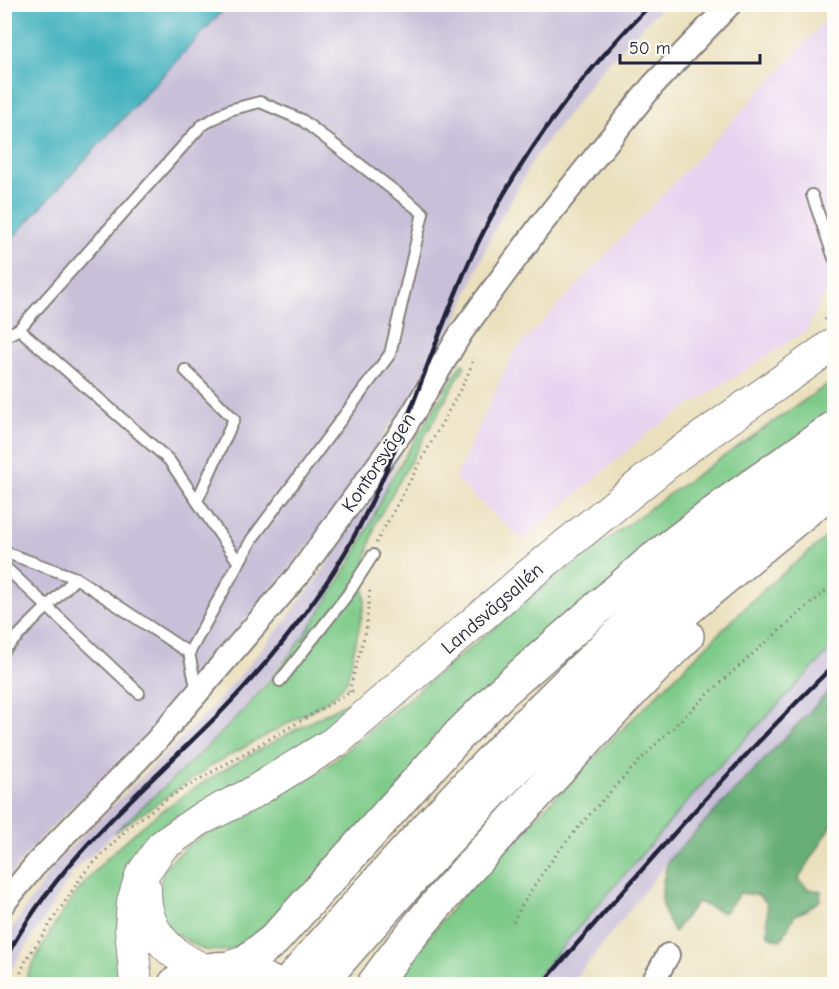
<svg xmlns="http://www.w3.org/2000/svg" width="839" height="989" font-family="'Comic Neue',sans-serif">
<rect width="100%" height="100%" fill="#fdfcf7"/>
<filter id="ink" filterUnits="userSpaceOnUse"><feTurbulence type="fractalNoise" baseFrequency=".0167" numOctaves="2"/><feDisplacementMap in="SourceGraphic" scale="12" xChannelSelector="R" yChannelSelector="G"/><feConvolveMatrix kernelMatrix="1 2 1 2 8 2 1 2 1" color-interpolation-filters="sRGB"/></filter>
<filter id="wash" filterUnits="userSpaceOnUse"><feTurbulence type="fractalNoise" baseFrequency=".008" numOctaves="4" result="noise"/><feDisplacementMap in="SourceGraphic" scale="24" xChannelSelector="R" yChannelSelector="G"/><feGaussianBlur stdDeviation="1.35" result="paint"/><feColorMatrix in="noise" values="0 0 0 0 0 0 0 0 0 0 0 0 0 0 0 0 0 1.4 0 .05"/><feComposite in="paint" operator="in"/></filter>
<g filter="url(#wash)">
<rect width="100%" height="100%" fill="#ebe0be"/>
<path fill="#e7d2ef" d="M834,9V291L822,298L807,330L649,432L523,540L455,479L513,353L791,59Z"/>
<path fill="#c8bfd8" d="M228,5H663L602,69L535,157L492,234L379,505L313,624L241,713L73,872L5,980V939L58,860L214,706L287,619L325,568L367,487L397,412L346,499L290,568L151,730L38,840L5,882V246Z
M834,646V686L668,861L571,984H530L706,780Z"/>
<path fill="#7eca89" stroke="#507662" stroke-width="1.5" d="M462,363L465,366L376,522L363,571L365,601L347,681L336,694L317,707L214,764L114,833C156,794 201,755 240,714C300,651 355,564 388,484Z
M834,380V414L338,854L245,946L223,951L204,950L172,932L160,916L158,893L164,868L190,843L322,770L542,588L669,494Z
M834,531V646L706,780L530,984H390L470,886L602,749L763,590Z
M378,685L331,727L232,791L161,827L139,849L127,869L124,984H23C38,953 54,922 76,894C151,795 273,745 378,685Z"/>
<path fill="#66ae75" stroke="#446858" stroke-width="1.5" d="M834,686V822L798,880L809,889L821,891L820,900L807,910L795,915L781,940L768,936L767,903L758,895L740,893L724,913L697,902L674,932C658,909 660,887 668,861Z"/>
<path fill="#41b0bd" stroke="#32697c" stroke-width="1.5" d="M5,4L228,5L5,246L4,5Z"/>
</g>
<g filter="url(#ink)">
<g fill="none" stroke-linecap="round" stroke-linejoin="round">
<g stroke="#86817c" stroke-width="14">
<path id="lane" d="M812,195L834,258
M19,329L169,460L239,563
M4,337L19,329L201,126L229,110L260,102L302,120L423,213L390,354L252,539L189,653L197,692
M185,370L234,419L197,501
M4,552L76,578L189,653
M4,566L139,693
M4,650L76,578
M280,681L348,594L373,555"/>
</g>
<g stroke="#86817c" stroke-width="26">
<path id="street" d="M4,903L38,862L156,741L300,573L403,430L461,333L539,227L653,85L730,4
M652,984L668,955"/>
</g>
<g stroke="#86817c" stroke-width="34">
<path id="secondary" d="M145,889C144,930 168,955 205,970
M136,984L131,928L133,902L141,876L162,846L199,820L249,795L335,742L529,575L677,455L834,344"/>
</g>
<g stroke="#86817c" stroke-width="36">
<path id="highway" d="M229,968L244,963L274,940L459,735L502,692L650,562L730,501L834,428
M175,984C214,962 234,965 274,984
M288,984C451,795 626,610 826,458
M319,984C399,892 480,800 569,715C653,635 744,561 834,488
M374,984C418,921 472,865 524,808C578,750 630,690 687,636"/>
</g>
<path stroke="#86817c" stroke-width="3" stroke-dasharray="1.5 4.5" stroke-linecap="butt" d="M825,320L834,304
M376,543L466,379L472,364V357
M349,692L366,630L370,588
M513,922C538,873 573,832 611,791C680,716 756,650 834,584
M16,984L26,960L84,873L130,826L174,794L356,689"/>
<use href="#lane" stroke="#fff" stroke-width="10"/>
<use href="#street" stroke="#fff" stroke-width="22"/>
<use href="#secondary" stroke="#fff" stroke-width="32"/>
<use href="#highway" stroke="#fff" stroke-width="33"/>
<path stroke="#22223b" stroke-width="4.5" d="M4,961C55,862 142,791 219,714C256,676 290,636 320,592C390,492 420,372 469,262C513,164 576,80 651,4
M542,984C637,875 731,766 834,665"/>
</g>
</g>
<g text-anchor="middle" stroke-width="4.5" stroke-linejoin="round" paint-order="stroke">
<g font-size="20" fill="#22223b" stroke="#fdfcf7">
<text transform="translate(378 462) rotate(-56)" y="7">Kontorsvägen</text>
<text transform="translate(492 608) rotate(-41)" y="7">Landsvägsallén</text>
</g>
</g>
<rect width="839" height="989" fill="none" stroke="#fdfcf7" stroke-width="24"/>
<path d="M620 54v9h140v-9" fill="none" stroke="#22223b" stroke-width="3"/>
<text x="629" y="54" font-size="18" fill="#22223b" stroke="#fdfcf7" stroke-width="4.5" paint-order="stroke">50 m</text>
</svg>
